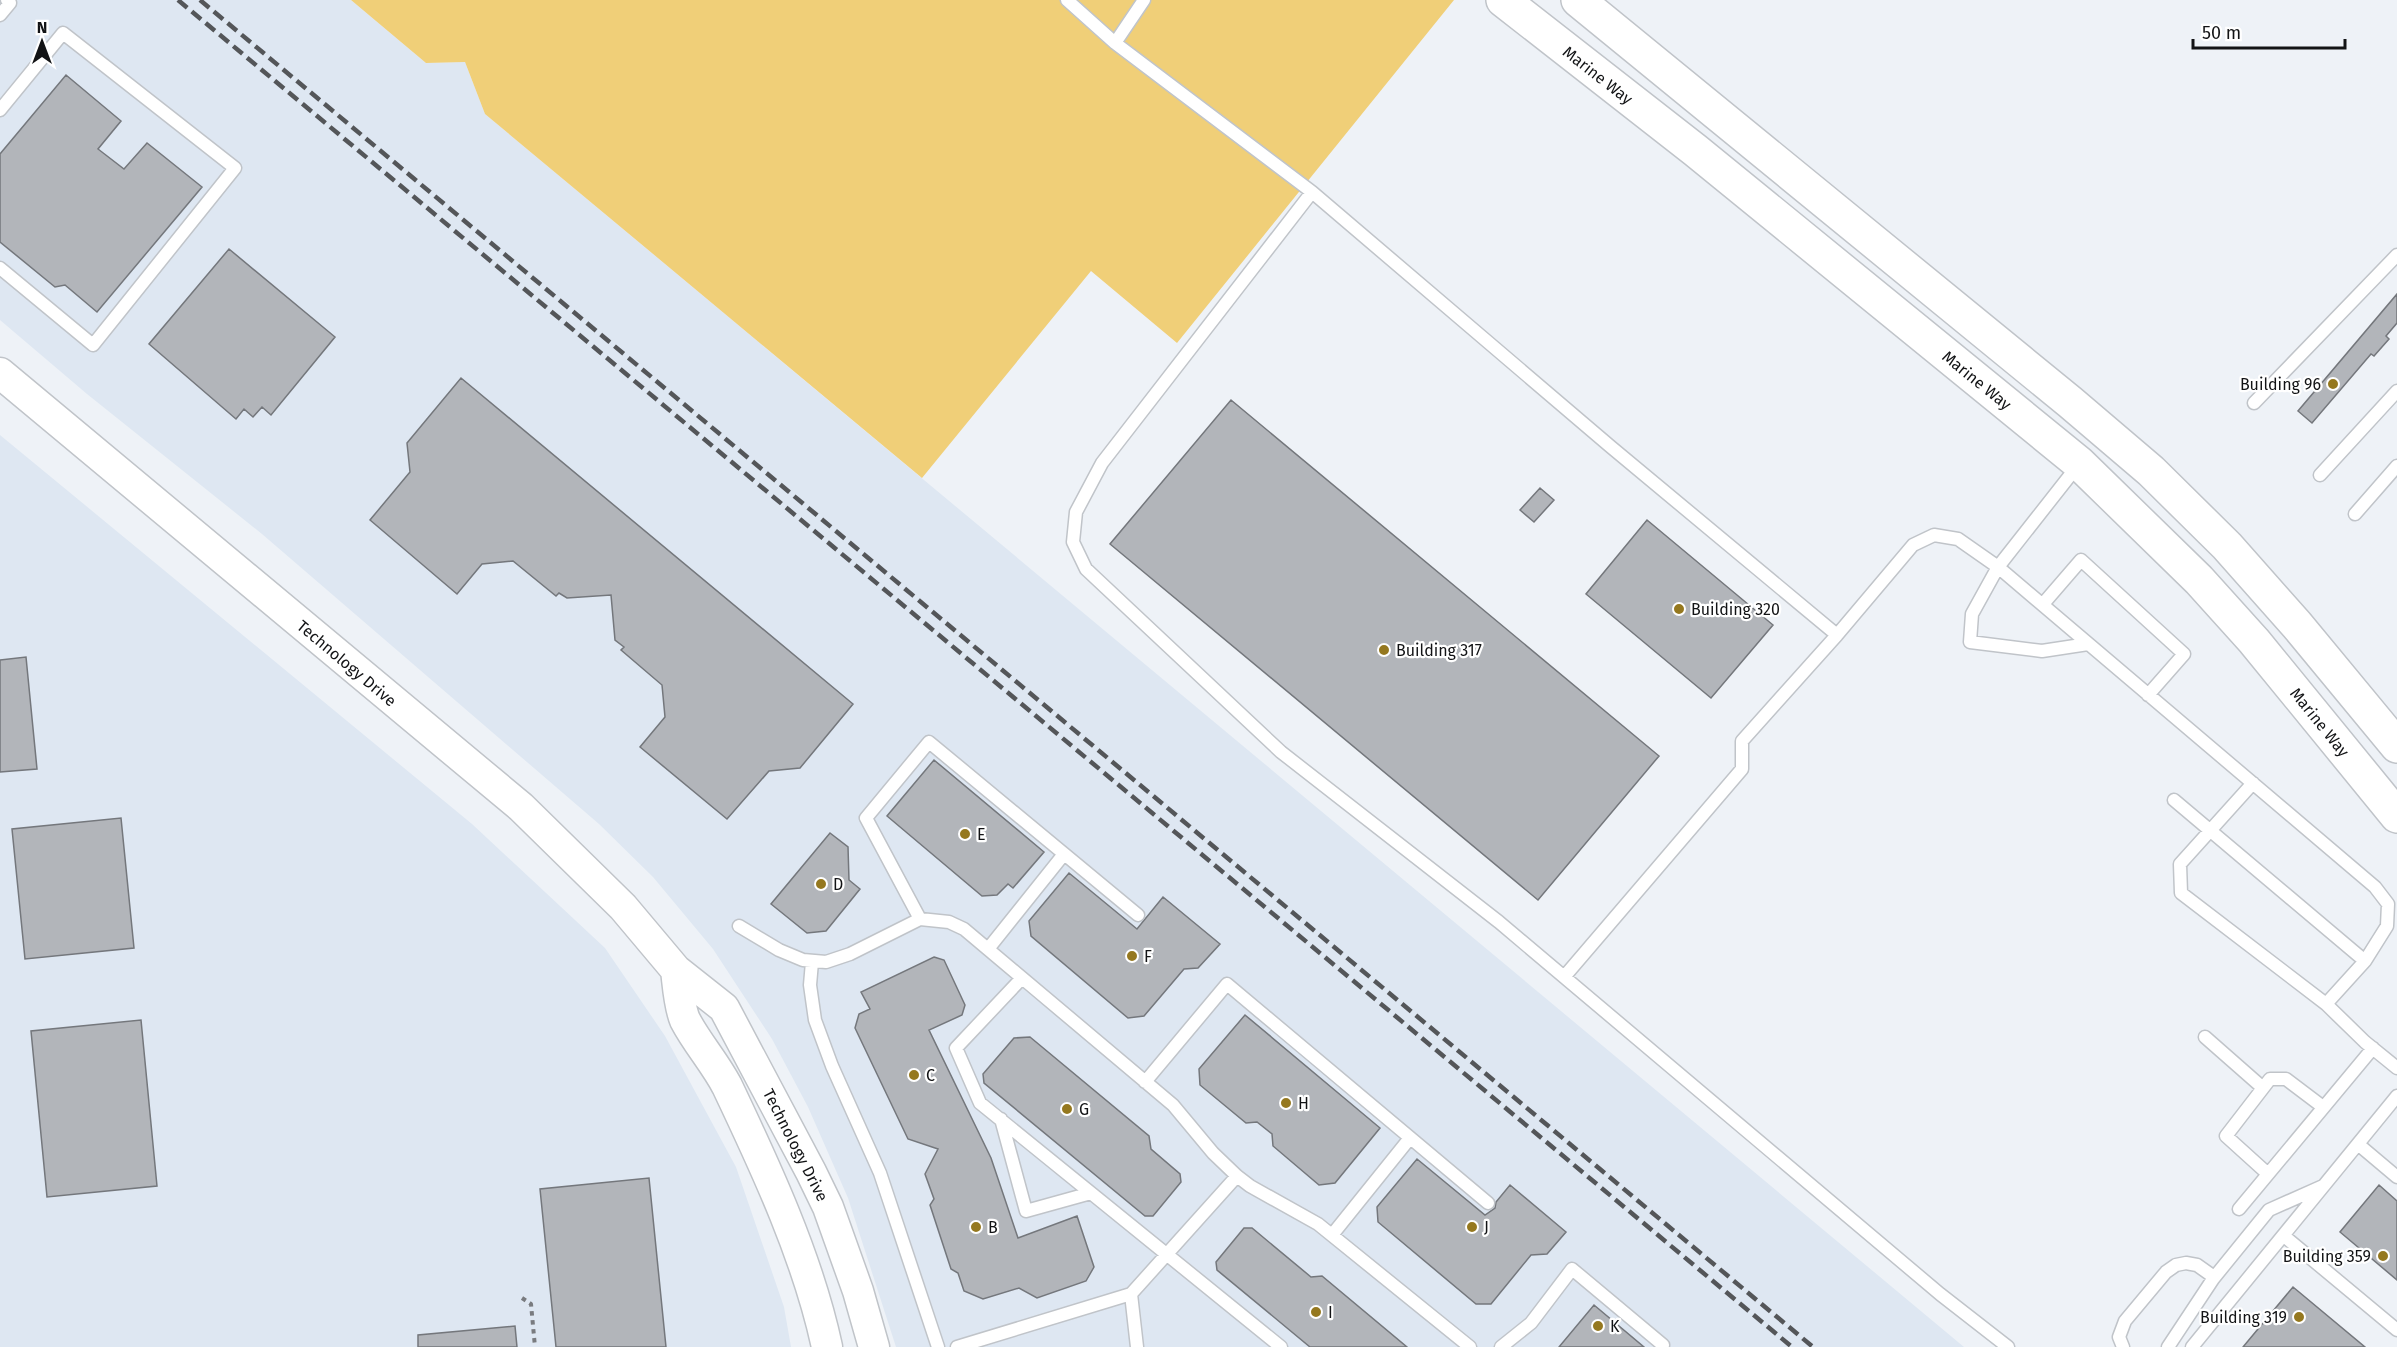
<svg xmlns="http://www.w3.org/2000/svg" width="2397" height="1347" font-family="'Fira Sans',sans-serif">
<rect width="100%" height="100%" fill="#eef2f7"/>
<path fill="#dee7f2" d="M0,0H351L426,63L465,62L485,114L1964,1347H896L848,1198L808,1107L772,1039L713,949L653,877L599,824L262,534L87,394L0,320Z
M0,435L472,824L605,948L665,1036L736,1167L784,1307L791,1347H0Z"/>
<path fill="#f0cf78" d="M351,0H1454L1177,343L1091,271L922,478L485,114L465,62L426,63Z"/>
<path fill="#b2b5ba" stroke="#74777c" stroke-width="1.5" d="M66,75L121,121L98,149L124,169L147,143L202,187L97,312L65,285L55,287L0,242V154Z
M229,249L335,337L271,415L262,407L253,417L244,409L236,419L149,344Z
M2397,294V323L2386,336L2389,339L2374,356L2371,354L2312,423L2298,411Z
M461,378L853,704L800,768L769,771L727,819L640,747L665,717L662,685L621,650L624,647L615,640L611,595L567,598L559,593L556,596L513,561L482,564L457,594L370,520L410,472L407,443Z
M1231,400L1659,756L1538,900L1110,544Z
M1540,488L1554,500L1534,522L1520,510Z
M1647,520L1773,625L1711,698L1586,594Z
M26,657L37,769L0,772V660Z
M934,760L1044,852L1013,888L1008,884L997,895L982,896L887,816Z
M121,818L134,948L25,959L12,829Z
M830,833L848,847L849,880L860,889L826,931L807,933L771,904Z
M1069,873L1137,929L1163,897L1220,944L1198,968L1184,969L1144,1016L1128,1018L1031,936L1029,921Z
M934,957L944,960L965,1005L962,1015L929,1030L991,1158L1018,1238L1077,1216L1094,1267L1086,1281L1037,1298L1019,1288L983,1299L964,1291L958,1273L951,1269L930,1205L934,1199L925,1174L938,1149L908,1139L855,1028L859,1014L870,1009L861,992Z
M1245,1015L1380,1128L1335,1183L1319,1185L1273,1146L1272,1134L1257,1122L1246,1123L1200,1085L1199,1069Z
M141,1020L157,1186L47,1197L31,1031Z
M1030,1037L1149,1136L1151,1149L1180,1174L1181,1182L1153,1216H1145L984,1083L983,1074L1014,1038Z
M1417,1159L1485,1215L1495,1208L1496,1202L1510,1185L1566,1232L1547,1254L1531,1255L1491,1304H1476L1378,1222L1377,1207Z
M649,1178L666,1347H556L540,1189Z
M2379,1185L2397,1201V1280L2340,1232Z
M1244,1228H1252L1311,1277L1322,1276L1407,1347H1310L1217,1270L1216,1262Z
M2293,1287L2365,1347H2243Z
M1594,1305L1644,1347H1559Z
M515,1326L517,1347H418V1335Z"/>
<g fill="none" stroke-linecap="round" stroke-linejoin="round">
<g stroke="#c0c4c9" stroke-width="15">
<path id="service" d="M1067,0L1115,43L1312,192L1611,447L1837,635
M0,15L10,3L7,0
M1115,43L1144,0
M0,110L63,33L235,168L93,345L0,268
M1312,192L1102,463L1076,512L1073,542L1086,569L1281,752L1499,922L1940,1294L2008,1347
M2254,403L2397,255
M2079,464L1998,567L2375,887L2388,904L2387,926L2365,961L2326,1004L2365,1042L2397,1068
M2320,475L2397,391
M2355,514L2397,466
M2043,604L2081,560L2184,654L2148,695
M2253,783L2180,864L2181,893L2326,1004
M2174,800L2365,961
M920,919L866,818L929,742L1138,915
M739,926L779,950L803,960L826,962L850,954L920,919L949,922L964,929L1173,1105L1213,1153L1237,1176L1250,1186L1318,1224L1470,1347
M988,949L1064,854
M812,962L810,985L815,1020L832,1066L880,1173L938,1347
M1564,977L1742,769V741L1837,635L1913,545L1934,535L1958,539L1998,567L1972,614L1970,642L2042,651L2088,644
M1022,978L956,1048L980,1103L1281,1347
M2205,1037L2263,1088L2226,1136L2268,1174
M1145,1082L1227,984L1488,1203
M2263,1088L2270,1079H2286L2323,1107
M1001,1119L1026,1211L1091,1193
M2359,1145L2397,1177
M2239,1209L2373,1048
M1332,1235L1410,1138
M2284,1236L2397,1330
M1131,1294L1137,1347
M957,1347L1131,1294L1237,1176
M1501,1347L1531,1323L1572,1269L1663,1345L1661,1347
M2123,1347L2119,1337L2125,1321L2166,1272L2176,1265L2186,1263L2197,1265L2214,1277
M2168,1347L2213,1279L2269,1210L2323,1186
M2192,1347L2397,1096"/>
</g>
<g stroke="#c0c4c9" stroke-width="33">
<path id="tertiary" d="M0,373L521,807L623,907L676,970L724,1008L811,1172L828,1207L858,1291L874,1347
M676,970C678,986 679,1006 685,1020C697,1043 715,1063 727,1086C766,1168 808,1258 827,1347"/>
</g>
<g stroke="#c0c4c9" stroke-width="36">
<path id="secondary" d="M1503,0L1695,150L2079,463L2199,580L2254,641L2397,816
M1578,0L2070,402L2151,471L2227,546L2297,625L2397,746"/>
</g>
<path stroke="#797b7f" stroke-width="4" stroke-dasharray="4.5 4.5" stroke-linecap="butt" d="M522,1298L531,1304L535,1347"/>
<use href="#service" stroke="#fff" stroke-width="12"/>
<use href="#tertiary" stroke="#fff" stroke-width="30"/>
<use href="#secondary" stroke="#fff" stroke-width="33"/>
<path stroke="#545659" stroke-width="4.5" stroke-dasharray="12 6" stroke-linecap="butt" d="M178,0L1792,1347
M200,0L1813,1347"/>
</g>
<g fill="#95781f" stroke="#fff" stroke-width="2">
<circle cx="2333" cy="384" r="6"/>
<circle cx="1679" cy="609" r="6"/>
<circle cx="1384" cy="650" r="6"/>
<circle cx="965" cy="834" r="6"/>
<circle cx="821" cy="884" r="6"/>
<circle cx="1132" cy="956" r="6"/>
<circle cx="914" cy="1075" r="6"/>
<circle cx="1286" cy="1103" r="6"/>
<circle cx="1067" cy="1109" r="6"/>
<circle cx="976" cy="1227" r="6"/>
<circle cx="1472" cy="1227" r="6"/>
<circle cx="2383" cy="1256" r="6"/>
<circle cx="1316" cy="1312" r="6"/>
<circle cx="2299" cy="1317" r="6"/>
<circle cx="1598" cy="1326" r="6"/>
</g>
<g text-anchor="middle" stroke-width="4.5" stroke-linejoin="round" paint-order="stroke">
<g font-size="16" fill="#121315" stroke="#fff">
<text transform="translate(1598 75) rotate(38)" y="6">Marine Way</text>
<text transform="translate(1977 380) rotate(39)" y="6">Marine Way</text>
<text transform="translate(347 663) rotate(40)" y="6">Technology Drive</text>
<text transform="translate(2320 722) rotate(51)" y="6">Marine Way</text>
<text transform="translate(796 1145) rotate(63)" y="6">Technology Drive</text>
</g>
<g font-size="16" fill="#121315" stroke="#fff" text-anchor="start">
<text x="2321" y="390" text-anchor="end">Building 96</text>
<text x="1691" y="615">Building 320</text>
<text x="1396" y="656">Building 317</text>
<text x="977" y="840">E</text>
<text x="833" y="890">D</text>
<text x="1144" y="962">F</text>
<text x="926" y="1081">C</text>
<text x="1298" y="1109">H</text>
<text x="1079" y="1115">G</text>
<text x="988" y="1233">B</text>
<text x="1484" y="1233">J</text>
<text x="2371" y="1262" text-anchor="end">Building 359</text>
<text x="1328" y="1318">I</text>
<text x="2287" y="1323" text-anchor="end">Building 319</text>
<text x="1610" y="1332">K</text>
</g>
</g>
<g transform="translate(42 42)" stroke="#ffffff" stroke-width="4.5" paint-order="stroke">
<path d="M0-4.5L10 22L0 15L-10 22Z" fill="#121315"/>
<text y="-9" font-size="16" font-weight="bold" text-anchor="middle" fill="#121315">N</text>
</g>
<path d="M2193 39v9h152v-9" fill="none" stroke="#121315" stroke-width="3"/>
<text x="2202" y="39" font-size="18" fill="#121315" stroke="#ffffff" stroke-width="4.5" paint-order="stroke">50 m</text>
</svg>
